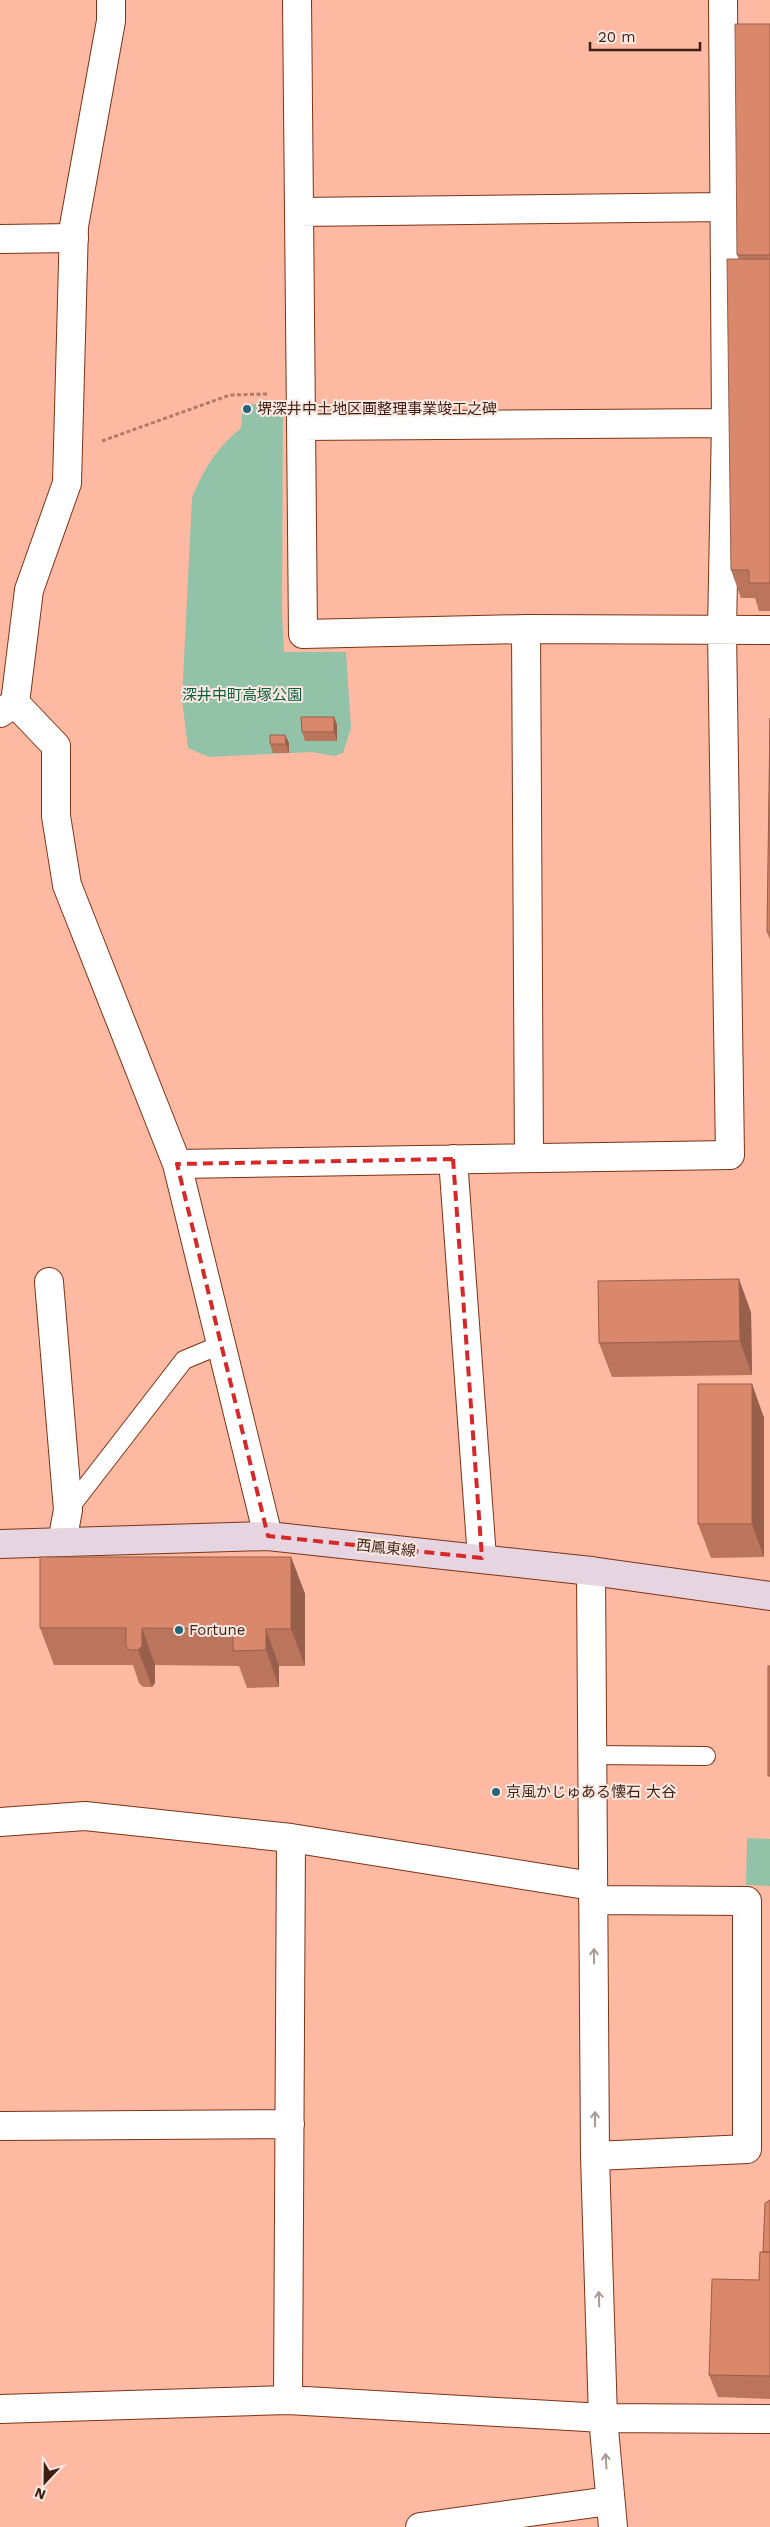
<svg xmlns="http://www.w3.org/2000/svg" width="770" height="2527" font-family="'Work Sans','Noto Sans JP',sans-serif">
<rect width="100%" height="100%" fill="#fdb9a1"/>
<path fill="#92c3a9" d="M243,404L283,405L282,611L284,652H346L351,728L343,753L334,756L312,752L209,757L188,748L182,700L192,498C205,467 215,450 241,428Z
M747,1838L770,1839V1886L746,1885Z"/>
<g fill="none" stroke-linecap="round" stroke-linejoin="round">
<g stroke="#7b3417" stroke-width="20">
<path id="service" d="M68,1510L184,1360L220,1345
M592,1755L706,1756"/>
</g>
<g stroke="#7b3417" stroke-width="30">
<path id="minor" d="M297,0L303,634L526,629L770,630
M299,212L724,207
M0,239L74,238
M301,426L726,423
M526,629L529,1158
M15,703L56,746V816L67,885L177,1164L268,1536
M453,1159L482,1558
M177,1164L730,1155L722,631L726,423L723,0
M49,1282L68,1510L62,1542
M591,1571L595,2156L603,2418L613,2527
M0,1822L85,1816L291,1838L592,1886
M593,1900L747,1901V2149L595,2156
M0,2126L290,2124
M288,2400L291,1838
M0,2409L288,2400L603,2418L770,2419
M420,2527L609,2501"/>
</g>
<g stroke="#7b3417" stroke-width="30">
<path id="tertiary" d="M0,713L15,703L29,590L67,483L74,226L111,21V0"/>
</g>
<g stroke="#7b3417" stroke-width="30">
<path id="secondary" d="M0,1544L268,1536L591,1571L770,1596"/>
</g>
<path stroke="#b07b68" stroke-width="3" stroke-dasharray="4 2.5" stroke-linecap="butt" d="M102,441L230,395L267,394"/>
<use href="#service" stroke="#fff" stroke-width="18"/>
<use href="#minor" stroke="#fff" stroke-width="28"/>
<use href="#tertiary" stroke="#fff" stroke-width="28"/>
<use href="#secondary" stroke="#e6d4e0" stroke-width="28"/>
</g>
<path fill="#bb755c" d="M770,24V611H759L755,598H741L731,570L739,259L737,255Z
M334,717L337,725V741H305L302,732Z
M770,718V940L767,932Z
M285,735L289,743V753H273L270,744Z
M751,1312L752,1375L612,1377L599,1343Z
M752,1384L764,1418V1557L711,1558L698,1524Z
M291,1557L305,1594V1666H279V1687L247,1688L239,1666L155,1665V1683L152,1687H143L139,1683L133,1665H54L40,1628Z
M770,2200V2399L718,2397L709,2375L759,2280Z"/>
<path fill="#985f4b" d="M334,717L337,725V741L334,732Z
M285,735L289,743V753L286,744Z
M739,1279L751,1312L752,1375L740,1341Z
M752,1384L764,1418V1557L752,1524Z
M291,1557L305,1594V1666L291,1629Z
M142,1628L155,1665V1683L152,1687L138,1650Z
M266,1629L279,1666V1687L266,1650Z"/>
<path fill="#d9886b" stroke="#985f4b" d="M735,24H770V255H737Z
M727,259H770V583H749V570H731Z
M301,717H334V732H302Z
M770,718V932H767Z
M270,735H285L286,744H270Z
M739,1279L740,1341L599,1343L598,1281Z
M698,1384H752V1524H698Z
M40,1557H291V1629H266V1650L233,1651V1629L142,1628V1646L138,1650H129L126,1646V1628H40Z
M768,1666H770V1776H768Z
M770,2200V2252H763L765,2203Z
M760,2252H770V2376L709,2375L712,2279L759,2280Z"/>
<defs><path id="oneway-shaft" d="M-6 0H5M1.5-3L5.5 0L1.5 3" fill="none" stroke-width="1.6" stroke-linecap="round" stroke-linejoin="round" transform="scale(1.25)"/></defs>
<g stroke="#a99a95">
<use href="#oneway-shaft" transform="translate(594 1956) rotate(-90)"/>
<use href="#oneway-shaft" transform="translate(595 2119) rotate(-90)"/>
<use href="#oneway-shaft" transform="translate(599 2299) rotate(-92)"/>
<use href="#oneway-shaft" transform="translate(606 2461) rotate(-94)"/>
</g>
<path fill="none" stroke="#d62828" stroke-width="4" stroke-dasharray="10 6" stroke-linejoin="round" d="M453,1159L482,1558L268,1536L177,1164Z"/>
<g fill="#236579" stroke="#fae8e1" stroke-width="2">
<circle cx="247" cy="409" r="5"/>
<circle cx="179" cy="1630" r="5"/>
<circle cx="496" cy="1792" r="5"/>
</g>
<g text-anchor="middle" stroke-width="4" stroke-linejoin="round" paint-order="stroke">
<g font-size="15" fill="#3f1f14" stroke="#fae8e1" text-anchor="start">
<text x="257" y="414">堺深井中土地区画整理事業竣工之碑</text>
<text x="189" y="1635">Fortune</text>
<text x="506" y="1797">京風かじゅある懐石 大谷</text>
</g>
<g font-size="15" fill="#085e3e" stroke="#fae8e1">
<text x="242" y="700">深井中町高塚公園</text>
</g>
<g font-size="15" fill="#3f1f14" stroke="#fae8e1">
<text transform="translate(386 1548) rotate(6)" y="5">西鳳東線</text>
</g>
</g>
<g transform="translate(45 2482) rotate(202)" stroke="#fae8e1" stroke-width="4" paint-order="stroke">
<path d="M0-4L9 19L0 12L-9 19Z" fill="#3f1f14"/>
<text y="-8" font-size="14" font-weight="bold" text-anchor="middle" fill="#3f1f14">N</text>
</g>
<path d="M590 42v8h110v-8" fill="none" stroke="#3f1f14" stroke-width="2.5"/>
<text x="598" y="42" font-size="15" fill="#3f1f14" stroke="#fae8e1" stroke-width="4" paint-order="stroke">20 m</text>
</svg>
